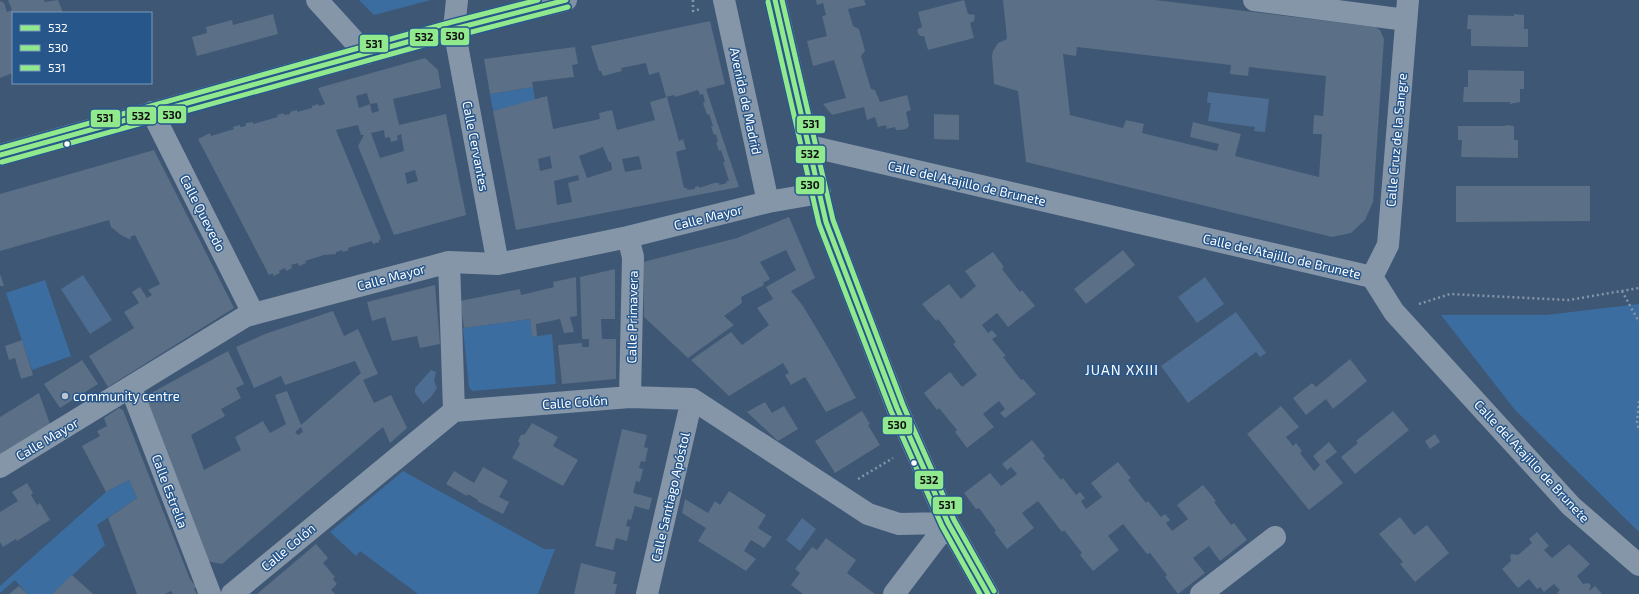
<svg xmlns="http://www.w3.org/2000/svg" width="1639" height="594" font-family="'Exo 2',sans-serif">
<rect width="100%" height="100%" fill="#3e5774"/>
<path fill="#3b6da0" d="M359,0H431L374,15Z
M533,87L535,100L493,111L490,94Z
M45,280L71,356L32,370L6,293Z
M1639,304V532L1515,410L1441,315H1546Z
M530,319L532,337L552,334L556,384L472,391L469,387L463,328Z
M403,471L544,549H555L538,594H418L360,551L356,556L330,532Z
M129,480L137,498L97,525L105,545L52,594H27L15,580L0,593V586L106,492Z"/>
<path fill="#4d6e92" d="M1208,92L1269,99L1265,132L1254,131L1255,127L1208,121L1211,103H1207Z
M83,275L112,320L90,334L61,289Z
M1205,277L1224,304L1197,323L1178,297Z
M1236,312L1266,353L1260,357L1256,352L1188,403L1161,366Z
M431,370L436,372L434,381L437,388L431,397L423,404L415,393V388Z
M802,518L816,529L800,551L786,540Z"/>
<path fill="#5b6f86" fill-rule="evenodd" d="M8,0H44L45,2L58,0L63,13H13V73L0,78V1L4,3L7,12L12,10Z
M816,0H864L866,5L848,9L853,26L859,29L865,51L861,56L871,89L875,90L880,102L907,95L911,110L906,112L909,126L906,129L900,130H896L895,127L887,129L886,125L878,127L875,117L867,120L864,107L832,115L823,104L846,98L834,60L813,66L807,41L827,36L822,16L826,15L823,3L817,5Z
M964,0L968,14L975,15L974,21L970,23L974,38L928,50L924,36H920L917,31L918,29L922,27L918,12Z
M1003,0H1155L1375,27L1380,30L1384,39L1373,202L1365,220L1351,233L1332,237L1026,162L1018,91L994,84L992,56L993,51L998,43L1007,39ZM1077,47L1231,65L1230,74L1248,76L1249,67L1326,76L1323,116L1314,115L1313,134H1322L1319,177L1235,156L1241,134L1193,122L1190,137L1219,144L1217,151L1142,133L1144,124L1126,120L1123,128L1070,115L1063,54L1076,56Z
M273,14L278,34L197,56L192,37L207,33L206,27L232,20L233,25Z
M1514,14L1524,15V29H1528V47L1471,46V29H1467L1468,15L1514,16Z
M710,21L725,84L706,89L739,187L516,230L493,111L547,96L553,129L600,119L599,113L612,110L617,130L655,120L650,102L667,97L679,141L683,139L686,149L676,152L684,188H687V190L695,189V187L699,186V188L714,183H719V185L727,183L726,181H729L723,162H725L721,150L719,151L716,143L718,142L716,134L714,135L711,127L713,126L709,114L707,115L703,103L705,102L703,94L700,95L698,90L675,97L674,95L666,97L659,72L649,75L646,63L621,68L622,71L603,76L601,71H599L591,46ZM603,147L609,162H611L612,170L587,178L579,156ZM550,156L552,168L540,171L538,159ZM639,156L642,169L625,172L622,159ZM578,175L579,180L568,183L572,202L557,205L554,181Z
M575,47L578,64L572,65L574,77L532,82L533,87L490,94L484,59Z
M425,58L438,70L441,88L393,99L399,125L446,114L466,215L394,235L358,146L364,135H361L358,125L336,130L381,239L379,240V242L373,244L372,241L348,248L349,250L343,252L342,250L336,252V254L324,255L305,261L306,263L299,266L298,263L291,265L292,268L286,271L285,268L279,271L280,273L273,276V273L269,275L198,139L210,133L211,136L234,129L233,127L240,125V127L246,126V123L253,122V124L278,117L277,115L284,113V115L290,114V112L297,110V112L312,108V106L318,104L319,106L325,104L318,88ZM367,93L370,104L359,108L356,96ZM377,103L379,111L372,113L370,104ZM384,130L385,138L390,137L391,142L398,140L397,136L401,134L404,151L380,158L371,133ZM415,170L418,181L407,184L405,173Z
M1468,70L1524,71V89H1520V102L1510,104V102H1463L1464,87H1468Z
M934,114L959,115V140L934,139Z
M1505,125L1514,126V140H1518V158L1461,157L1462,140H1458V126H1505Z
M154,150L234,308L108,387L89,356L134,328L124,312L139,303L132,292L140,287L147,298L152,295L148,290L160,284L135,235L130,237L131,240L121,235L111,227L109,220L0,251V194Z
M1456,186H1590V221L1456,222Z
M789,217L815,278L791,291L803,306L830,351L856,398L826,412L805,377L791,385L785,375L789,373L783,363L729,396L691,360L731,332L742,345L769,325L757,308L773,299L766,287L796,270L786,250L760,262L770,279L763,283L764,285L741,297L742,303L724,316L734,325L688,358L644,317L643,262L737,238Z
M1123,250L1135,265L1086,304L1074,289Z
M993,252L1004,267L1002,269L1020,292L1022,290L1035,306L1008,327L997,313L982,325L988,333L992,330L997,336L992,339L1006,356L1003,357L1021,380L1023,379L1036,394L1005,418L1000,413L1005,409L999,401L983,414L994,427L967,448L955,432L957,430L939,408L937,410L924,393L950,372L962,387L977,375L953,344L956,342L938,319L936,321L922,304L949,284L961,299L976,286L965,271Z
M615,269V319H601L602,339H616V379L562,384L558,345L582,343V347H589V339H582L580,277Z
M0,274L4,286H0Z
M576,277L577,316L570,317L574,332L564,333L560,319L536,324L537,336L532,337L530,319L464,328L460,301L520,289L521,295L554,287L553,282Z
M435,285L440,344L420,348L417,336L392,341L385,317L372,321L367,302Z
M333,311L344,336L358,329L378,374L363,380L374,403L391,395L407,428L390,443L383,427L222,564L206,561L142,398L228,351L244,384L236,388L241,398L221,409L225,416L191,435L204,470L241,450L235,437L263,421L270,433L286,424L275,395L287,391L301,425L361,373L355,361L285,385L281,376L254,388L236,347L265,334ZM301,427L303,432L298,435L295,432Z
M22,340L33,375L21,379L15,358L9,360L5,346Z
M1350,359L1367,381L1333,409L1326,399L1306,415L1293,398L1312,383L1316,387Z
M82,360L98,384L60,408L44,384Z
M39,393L50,424L0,455V417Z
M765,402L772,413L784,406L798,429L778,441L747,412Z
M1281,406L1299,427L1286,437L1293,446L1296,443L1302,451L1300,453L1314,471L1320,465L1313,456L1329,442L1337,452L1325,461L1343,483L1309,510L1247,434Z
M119,408L123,410L190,579L196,587L194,589L197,594H173L171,591L165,594H137L108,518L137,498L129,480L106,492L82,446L100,436L97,431L107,426L104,418Z
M862,411L870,424L868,425L880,445L835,473L815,441Z
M1393,411L1409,430L1355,474L1341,457L1358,443L1356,441Z
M532,423L558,437L553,446L578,460L563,486L512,458L520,444L518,441L521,435L525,434Z
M622,429L647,435L644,447L648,448L645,462L641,461L639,468L643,469L640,482L636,481L633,493L652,498L649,510L635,506L631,520L628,519L626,526L630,527L627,541L616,538L613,550L595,546Z
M1435,434L1440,442L1430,449L1425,441Z
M1032,440L1045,456L1043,458L1061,480L1063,478L1076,495L1080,492L1085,498L1081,501L1086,509L1102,497L1091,483L1118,462L1131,478L1128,480L1146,503L1148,501L1161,517L1165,514L1170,520L1166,523L1172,531L1188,519L1177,505L1203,485L1216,501L1214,502L1231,525L1234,523L1247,540L1220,561L1209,546L1193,558L1205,573L1178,594L1165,577L1167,575L1150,553L1147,554L1123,524L1108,536L1119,550L1093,571L1080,555L1082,553L1064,530L1062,532L1038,501L1022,513L1034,528L1007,549L994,532L996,531L979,508L976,509L964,493L990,473L1001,486L1017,474L1011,467L1007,470L1002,464Z
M483,467L508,481L499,497L509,502L503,514L477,501L478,500L468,494L467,496L446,484L454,471L474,483Z
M27,483L33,493L31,495L37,505L40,503L50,520L17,541L16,539L3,547L0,542V512L18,501L12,492Z
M729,491L766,515L758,528L772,537L764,548L751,540L744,551L756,559L746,571L698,541L706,528L682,513L685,499L708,513L715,501L720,505Z
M1400,517L1414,535L1427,525L1449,553L1415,582L1400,564L1403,562L1379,534Z
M1537,532L1549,546L1544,550L1552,558L1569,544L1590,564L1577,576L1583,584L1588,583L1591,585L1589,591L1595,586L1602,594H1559L1557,593L1560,590L1554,584L1544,592L1540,587L1537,589L1529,579L1518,588L1502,569L1511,561L1510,556L1512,554L1518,555L1532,543L1529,539Z
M826,538L856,560L847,573L875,594H803L791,585L800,573L795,569L812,547L817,550Z
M316,544L328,558L323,563L335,577L333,579L337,584L331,590L335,594H257Z
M581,563L616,572L613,584H617L615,594H574Z
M72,575L93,594H52Z
M19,586L27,594H9Z"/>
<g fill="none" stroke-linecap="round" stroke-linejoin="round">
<path stroke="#8596a9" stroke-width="2.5" stroke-dasharray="2 3" stroke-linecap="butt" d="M693,0V11L701,9
M1622,291L1639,322
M1419,304L1450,294L1569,300L1639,288
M1639,401L1637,422L1639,430
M858,479L893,458"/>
<path stroke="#8596a9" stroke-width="22" d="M317,0L366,54
M457,0L454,29L498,264
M724,0L768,202
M775,0L826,222L897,408L948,523L988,594
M1254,0L1406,20
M152,112L253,313
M809,146L1372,277L1394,312L1571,506L1639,565
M628,237L633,257L630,397
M449,262L454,411
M1372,277L1388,245L1408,0
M131,388L210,594
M0,467L246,316L449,262L498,264L628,237L768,202L820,193
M232,594L454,411L630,397L692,399L868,514L899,524L948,523
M647,594L692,399
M894,594L948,523
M1201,594L1275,537"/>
<path stroke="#8192a5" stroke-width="22" d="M0,155L454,29L566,0"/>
<g stroke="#27568b" stroke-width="8">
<path id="bus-1" d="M775,0L826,222L897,408L948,523L988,594
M0,155L454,29L566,0"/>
</g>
<g stroke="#27568b" stroke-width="8">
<path id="bus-2" d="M768,2L819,224L891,411L942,526L980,594
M2,162L456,36L568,7"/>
</g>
<g stroke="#27568b" stroke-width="8">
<path id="bus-3" d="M782,0L833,220L903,405L954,520L994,591
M0,148L452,22L538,0"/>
</g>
<use href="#bus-1" stroke="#91e98e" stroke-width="5"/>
<use href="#bus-2" stroke="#91e98e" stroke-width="5"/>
<use href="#bus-3" stroke="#91e98e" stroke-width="5"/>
</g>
<g fill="#fff" stroke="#27568b" stroke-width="1.5">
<circle cx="67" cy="144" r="3.5"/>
<circle cx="914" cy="463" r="3.5"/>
</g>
<circle fill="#bbc4ce" stroke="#27568b" stroke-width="1.5" cx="65" cy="396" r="4"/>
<g text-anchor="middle" stroke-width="3" stroke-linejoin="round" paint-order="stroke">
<g font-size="13" fill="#fff" stroke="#27568b">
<text transform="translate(746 101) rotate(78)" y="5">Avenida de Madrid</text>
<text transform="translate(1396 140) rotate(-85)" y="5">Calle Cruz de la Sangre</text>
<text transform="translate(476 146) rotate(79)" y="5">Calle Cervantes</text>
<text transform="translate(967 183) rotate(13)" y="5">Calle del Atajillo de Brunete</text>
<text transform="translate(203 213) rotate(63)" y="5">Calle Quevedo</text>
<text transform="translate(708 217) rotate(-14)" y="5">Calle Mayor</text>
<text transform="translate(1282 256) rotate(13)" y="5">Calle del Atajillo de Brunete</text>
<text transform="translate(391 277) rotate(-15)" y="5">Calle Mayor</text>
<text transform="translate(632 317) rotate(-89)" y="5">Calle Primavera</text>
<text transform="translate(575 402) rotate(-4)" y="5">Calle Colón</text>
<text transform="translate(47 439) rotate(-31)" y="5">Calle Mayor</text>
<text transform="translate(1532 461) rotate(47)" y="5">Calle del Atajillo de Brunete</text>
<text transform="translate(170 491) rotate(69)" y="5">Calle Estrella</text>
<text transform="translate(670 497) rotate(-77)" y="5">Calle Santiago Apóstol</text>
<text transform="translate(288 547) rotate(-40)" y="5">Calle Colón</text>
</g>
<g font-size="13" fill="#fff" stroke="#27568b" text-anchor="start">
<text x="73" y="401">community centre</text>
</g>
<g font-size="14" letter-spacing="1" fill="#fff" stroke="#27568b">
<text x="1122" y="375">JUAN XXIII</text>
</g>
</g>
<g stroke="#27568b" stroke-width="1.5">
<rect x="440" y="27" width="30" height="19" rx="4" fill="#91e98e"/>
<rect x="409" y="28" width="30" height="19" rx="4" fill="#91e98e"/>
<rect x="359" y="34" width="30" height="19" rx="4" fill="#91e98e"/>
<rect x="157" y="105" width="30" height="19" rx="4" fill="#91e98e"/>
<rect x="126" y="106" width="31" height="19" rx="4" fill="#91e98e"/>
<rect x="90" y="109" width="31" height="19" rx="4" fill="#91e98e"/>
<rect x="796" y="115" width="30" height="19" rx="4" fill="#91e98e"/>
<rect x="795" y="145" width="31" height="19" rx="4" fill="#91e98e"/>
<rect x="795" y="176" width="30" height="19" rx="4" fill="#91e98e"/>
<rect x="882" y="416" width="31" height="19" rx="4" fill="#91e98e"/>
<rect x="914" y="470" width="30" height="20" rx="4" fill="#91e98e"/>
<rect x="932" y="496" width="31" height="19" rx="4" fill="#91e98e"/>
</g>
<g font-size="11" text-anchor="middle" font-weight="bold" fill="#111">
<text x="455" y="40">530</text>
<text x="424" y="41">532</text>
<text x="374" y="48">531</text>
<text x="172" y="119">530</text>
<text x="141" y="120">532</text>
<text x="105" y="122">531</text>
<text x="811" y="128">531</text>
<text x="810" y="158">532</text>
<text x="810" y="189">530</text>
<text x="897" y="429">530</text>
<text x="929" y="484">532</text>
<text x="947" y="509">531</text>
</g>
<rect x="12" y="12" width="140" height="72" fill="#27568b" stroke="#7d9ab9"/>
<rect x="20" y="25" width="20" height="6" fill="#91e98e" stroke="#7d9ab9"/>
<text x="48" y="32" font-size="12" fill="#ffffff">532</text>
<rect x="20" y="45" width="20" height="6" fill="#91e98e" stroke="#7d9ab9"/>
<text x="48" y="52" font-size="12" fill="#ffffff">530</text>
<rect x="20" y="65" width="20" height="6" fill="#91e98e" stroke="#7d9ab9"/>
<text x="48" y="72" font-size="12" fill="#ffffff">531</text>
</svg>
